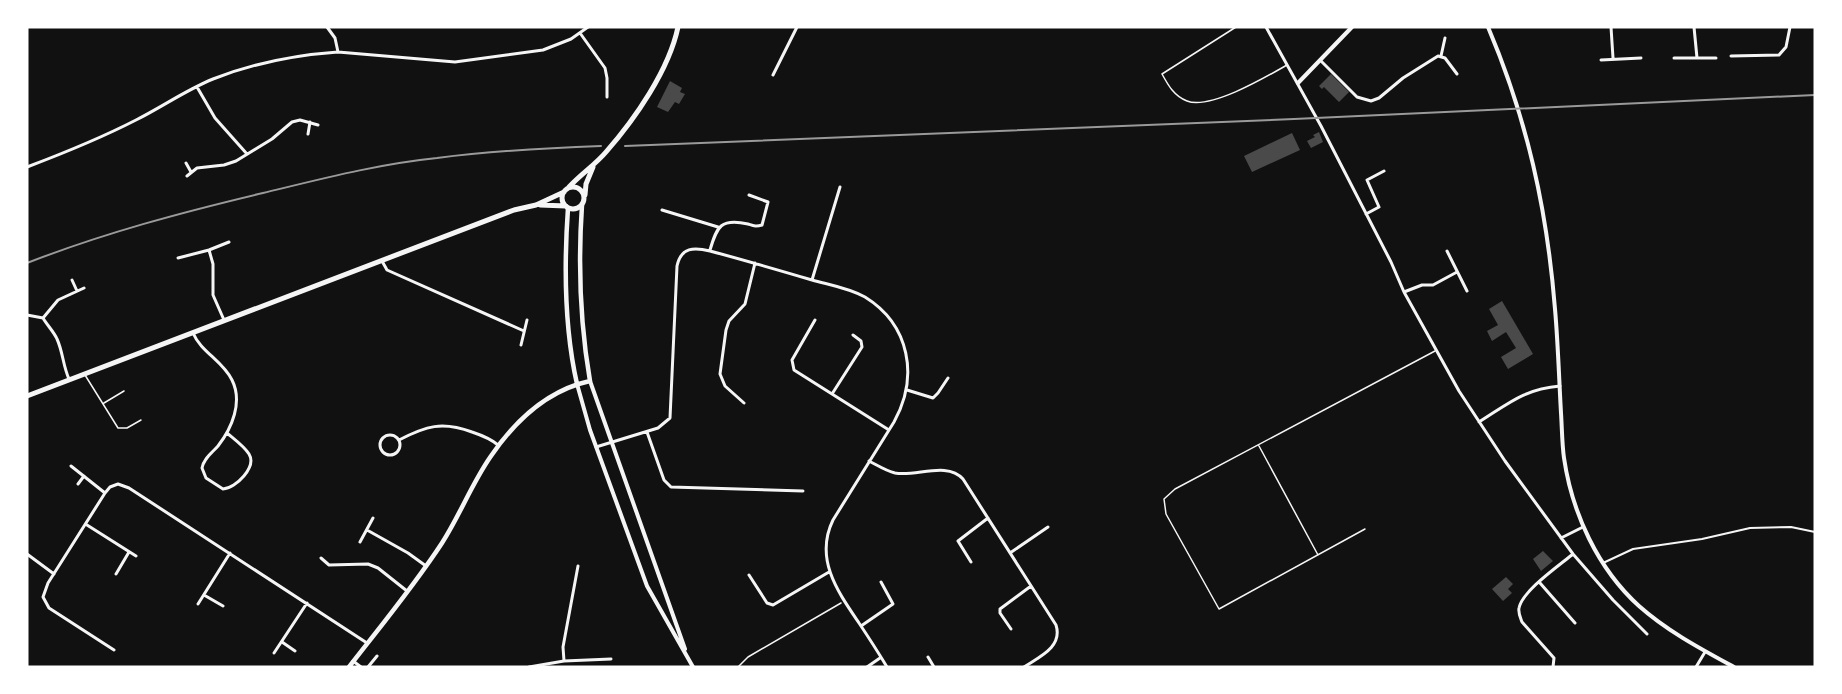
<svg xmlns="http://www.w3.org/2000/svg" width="1842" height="694" font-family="Raleway,sans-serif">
<rect width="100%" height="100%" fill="#111"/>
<path fill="#4a4a4a" d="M1331,74L1349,92L1339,102L1324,87L1322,89L1319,86Z
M670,81L682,88L680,92L685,94L679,104L675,102L668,112L657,107Z
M1319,132L1323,142L1311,148L1307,141L1315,137L1313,135Z
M1292,133L1300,150L1252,172L1244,156Z
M1502,301L1533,354L1508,369L1501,357L1516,348L1506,332L1492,341L1487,331L1498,325L1489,309Z
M1543,551L1553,561L1541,571L1533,559Z
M1506,577L1513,584L1508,589L1512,593L1503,601L1492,589Z"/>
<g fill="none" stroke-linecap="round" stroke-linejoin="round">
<path stroke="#f5f5f5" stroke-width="1.5" d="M738,667L748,657L841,603"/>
<path stroke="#f5f5f5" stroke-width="1.5" d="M1236,27L1162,74C1168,85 1174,96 1187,101C1210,110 1266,77 1287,65
M85,375L118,428H127L141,420
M104,403L124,391
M1259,446L1318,555
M1365,529L1219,609L1166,514L1164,499L1175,489L1435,351"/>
<path stroke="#f5f5f5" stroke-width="2" d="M1603,563L1633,549L1702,539L1750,528L1791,527L1815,532"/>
<path stroke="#f5f5f5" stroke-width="3" d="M327,27L335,38L338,52
M1266,27L1321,126L1391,262L1404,292L1459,391L1505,461L1573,554L1613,600L1647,634
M1611,27L1613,58
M1694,27L1697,58
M580,33L605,68L607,78V97
M1441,56L1445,38
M1731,56L1779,55L1786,47L1790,27
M1674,58H1716
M1601,60L1641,58
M1321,61L1357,97L1371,101L1379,98L1403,78L1438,56L1445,58L1457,74
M773,75L797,27
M197,87L215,118L247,154
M308,134L310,122
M186,163L191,172
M27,167C64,153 101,138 136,120C162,107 186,90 213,79C251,64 296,55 338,52L455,62L543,50L571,39L588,27
M187,176L197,168L224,165L236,161L272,139L292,122L300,120L318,125
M662,210L718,227
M1366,214L1379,207L1367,180L1384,171
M209,250L213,264V295L224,320
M710,250C717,226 721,218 748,224C754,226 756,227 762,225L768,202L749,195
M1447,251L1467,291
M178,258L209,250L229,242
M382,261L387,270L524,331
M72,280L77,291
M812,280L840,187
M1404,292L1422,285H1433L1457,272
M27,315L43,318C47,325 54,332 57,339C63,352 63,366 69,379
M43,318L58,300L84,288
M815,320L792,360L794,370L889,430
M193,333C201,352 223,361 232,380C243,402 232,428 218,446C212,453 204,458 202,468L206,478L223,489C236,488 257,467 249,454C244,446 234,439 227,433
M521,345L527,320
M907,390L933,398L938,393L948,378
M832,394L862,347L861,341L853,335
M744,403L725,386L720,374L726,330L729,321L745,304L755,263
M1479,422C1508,404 1524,389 1560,386
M647,432L664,480L671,487L803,491
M380 445a10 10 0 1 1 20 0a10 10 0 1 1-20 0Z
M399,440C426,426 442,421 472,432C481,435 491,439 498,445
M596,447L658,428L670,418L677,266C681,247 694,247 710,251C744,260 778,270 812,280C830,285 849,288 865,297C910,325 919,377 894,422L833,520C814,559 838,592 859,623C869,638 878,652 887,667
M869,461C877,465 886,471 895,473C916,477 947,461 963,479L1056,625C1063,647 1039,657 1024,667
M71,466L105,493
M78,484L84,476
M87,525L136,556
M367,530L408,553L426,566
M1561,538L1583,527
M360,542L373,518
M1010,553L1048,527
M27,554L54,574
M321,558L329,565L368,564L378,568L407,591
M971,562L958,541L988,518
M116,574L129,552
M749,575L767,603L773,605L829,572
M1540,583L1575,623
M204,595L223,606
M198,604L230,553
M861,626L893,604L881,582
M1011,629L1000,613V609L1031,586
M282,642L295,651
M114,650L49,608L43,597L48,583L105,493L110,487L118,484L129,488L367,643
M274,653L307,603
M928,657L934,667
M353,661L361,667
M564,661L563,647L578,566
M368,667L377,656
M529,667L564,661L611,659
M867,667L880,658
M1553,667L1554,658L1522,622C1520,617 1518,613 1519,608C1522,591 1560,565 1573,554
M1696,667L1705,652"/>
<path stroke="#f5f5f5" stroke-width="4" d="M1488,27C1527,119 1547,209 1555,309C1558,343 1559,378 1561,413C1562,428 1562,444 1564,458C1572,513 1598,569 1639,606C1667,631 1701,649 1734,667
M1298,83L1352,27
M590,381L685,649
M577,384L590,430L647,586L693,667"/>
<path stroke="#f5f5f5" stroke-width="4.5" d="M568,208C564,265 564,327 577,384
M349,667C380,627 414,586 442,543C460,515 472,483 491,456C515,421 548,390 590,381C580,323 578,264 582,205"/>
<path stroke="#f5f5f5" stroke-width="5" d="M562 198a11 11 0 1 1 22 0a11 11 0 1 1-22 0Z
M569,187C581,174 595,165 606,152C635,119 669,70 678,27
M585,195L586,184L593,167
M540,205L566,206
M27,396L514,210L536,205L564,192"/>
<path stroke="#9a9a9a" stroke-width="2" d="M625,146L1294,119L1815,95
M27,263C104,233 183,212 263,193C321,179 378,164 437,158C492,151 546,148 601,146"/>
</g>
<rect width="1842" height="694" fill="none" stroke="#ffffff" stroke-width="57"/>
</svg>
